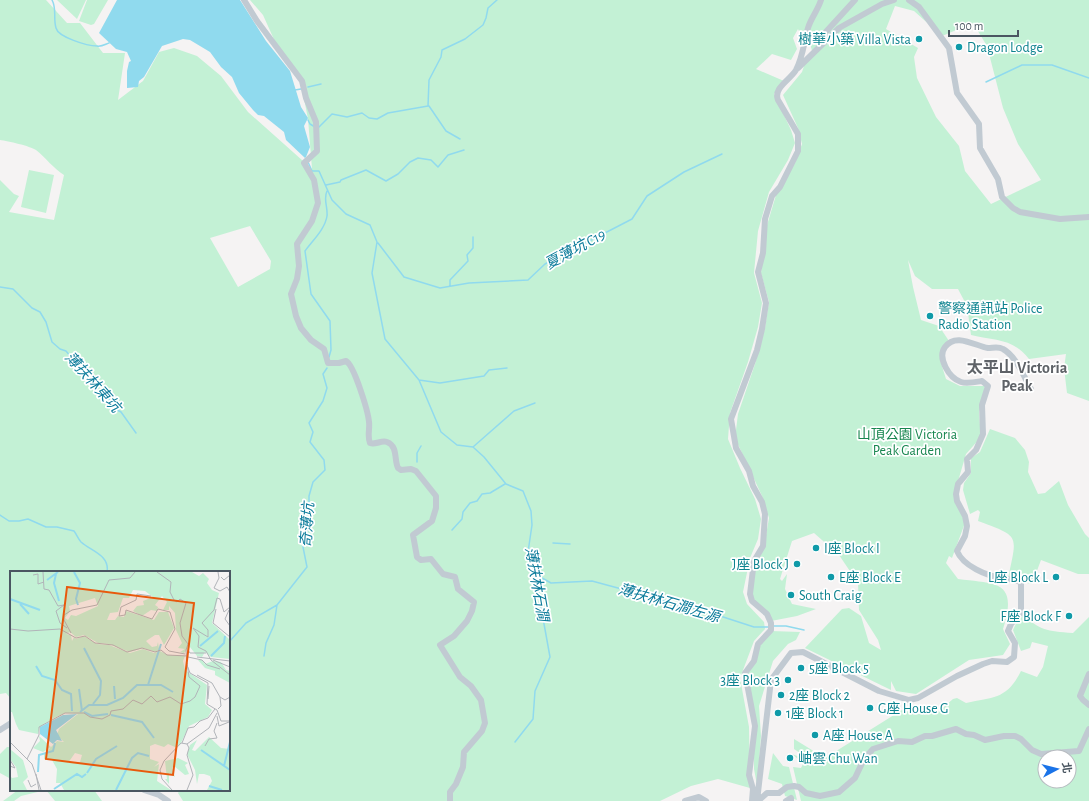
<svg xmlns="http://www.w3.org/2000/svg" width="1089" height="801" font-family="'Alegreya Sans','Noto Sans TC',sans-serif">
<rect width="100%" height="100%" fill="#f5f3f3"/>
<path fill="#c3f1d5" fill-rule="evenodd" d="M0,0H46L67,23H80L103,53H125L118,100L143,81L159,52L174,48L197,56L221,76L248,112L312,169L308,119L301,83L281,55L263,15L250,0H1089V401L1067,393L1064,368L1066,354L1029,359C1013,338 995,341 971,335L967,306L958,289H932L915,276L908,260L913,287L921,320L939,326L949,341L940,360L946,379L960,386H985L979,412L981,437L966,454L954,495L965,523L952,558L949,556L946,563L958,579C998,584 1018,581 1003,629L1010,644L1003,655L969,660L916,694L896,691L891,681V690L805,648L842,609L849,608L861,616L869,643L881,650L878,640L859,610L858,583L839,555L814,533L792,541L780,579L782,581L787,574L785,589L792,604L816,609L797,616L771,621L753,600L751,592L757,560L765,541L769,518L762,496L735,438L738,414L755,364L765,328L769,302L761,273L765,232L776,195L795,163L802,144L798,128L783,95L802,72L805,63L813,55L810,43L805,44L798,29L793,38L797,49L791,60L772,54L756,69L784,81L774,94L791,130L795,143L788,160L769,192L758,231L754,273L762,303L758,327L748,362L730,413L728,439L740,468L755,499L761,519L758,539L750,558L743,592L747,604L764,622L765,629L754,641L740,678L749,727L750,788L718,779L691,786L660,801H183L178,793L180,790H229V572H11V699L6,693L0,694V180L14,194L19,196L9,212L54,220L64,175C53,168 46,158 36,150C30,146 8,141 0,140ZM895,6L914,11L942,36L973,23L987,46L1003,108L1018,144L1041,180L991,204L965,171L959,146L936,117L917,78L914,57L918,48L886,29ZM250,226L271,261L270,269L238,287L210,238Z
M57,0H86L77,19Z
M87,0H108L94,24L91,25L79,21Z
M29,170L54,175L46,213L21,207Z
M990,429L1015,438L1025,450L1029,462L1028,472L1038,494L1045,493L1059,481L1068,505L1085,534L1089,538V574H1078L1041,560L1032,584L1008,579C1017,534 1021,537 978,521L980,512L978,510L970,514L963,490L964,483L971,473V458L980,452Z
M1021,613C1041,631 1046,631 1073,633L1089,617V801H801L793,767L801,768L803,764L798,763L799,760L792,754L805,759L806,757L794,749V739L825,758L902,710L918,714L939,711L953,699L957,698L966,703C995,697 1007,699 1021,671L1037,677L1043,667L1048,646L1032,642L1030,648L1021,651L1013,630ZM1045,757H1069V781H1045Z
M771,631L800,632L796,640L788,644L773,661L759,706L761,736L757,785L754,769V726L746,678L758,644Z
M7,747H11V779L0,773V754Z
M773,753L783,766L789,767L797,800L785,796L782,784L768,779Z
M18,790H94L102,801H55L46,790L21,796L14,801H3Z"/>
<path fill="#90daee" d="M117,0H240L266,41L290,71L301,107L308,118L304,126L310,147L306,157L305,158L286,140L284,132L264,116L258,115L253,110L239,93L232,77L221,67L210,52L190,40L183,39L162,46L144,77L139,81L138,87L127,88V71L129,62L131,61L127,52L116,49L99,33Z"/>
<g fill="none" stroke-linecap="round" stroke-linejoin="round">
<path stroke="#90daee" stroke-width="1.5" d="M52,0C57,9 53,18 56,28C58,37 87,46 97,46C101,47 106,44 109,43
M986,82L1022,65H1052L1089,78
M308,87L321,84
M295,90L301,89
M429,106L446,131L460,139
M308,120L310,124L315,127
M319,127L332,114L347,117L362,113L369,118L377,119L388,113L428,106L429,80L441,57L442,50L465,39L483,25L486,18L488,8L497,0
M308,162L312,171H319L332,200L346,214L370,225L377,242L372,273L385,339L419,380L441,432L457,445L473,447L484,457L506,484L523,491L531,511L532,525L528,552L535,574L550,657L535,691L533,719L515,742
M326,185L340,182L341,180L366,170L386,181L398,174L410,162L418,158L431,160L438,167L448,155L464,150
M327,191C323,199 328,207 327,216C325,229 313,240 305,251L311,294L330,321L331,350L329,357
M378,243L404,277L440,288L469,283L528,280L545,264L632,219L647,196L684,172L722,154
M450,286V280L468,261L467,255L473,248V237
M0,287L13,289L32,308L40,312L46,322L52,342L60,349L66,351L98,390L113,402L117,410L121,412L136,433
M419,380L440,383L484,376L489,370L507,368
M473,447L514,411L535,403
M417,462V453L421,446
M0,515L9,521H19L28,519L46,527H57L74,531C77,535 78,539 81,542C91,551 110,555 107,572
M452,530L462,519L463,512L470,503L477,501L482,494L490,493L505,484
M553,543L570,544
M535,574L551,583L592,581L714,614L754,627H769
M674,603C683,612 693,615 705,612
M773,626H786L804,630
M229,642L246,623L277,605L307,567L303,547L309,524V496L313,482L325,470L324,460L310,442L313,432L309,423L323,401L327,388L323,374L327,368
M264,656L266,643L274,625L277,605"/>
<path stroke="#c1cad2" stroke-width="6" d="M244,0L257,21L302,81L306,98L316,122L317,151L304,163L314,180L318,203L312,221L297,244L299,266L297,279L291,294L296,316L301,328L311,340L324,349L328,363H339L346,361C354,365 368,411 369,422C370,429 367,436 370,443C376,445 381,440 387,442C398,446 394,460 398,468L401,470L411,469L416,471L436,496V508L432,521L413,535L417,557L421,560L431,559L443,574L455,577L458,589L474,602L472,611L467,621L454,636L440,645L460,677L471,686L481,700L485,723L482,731L464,752L463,767L456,784L450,792V801
M909,0L919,7L949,48L957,93L979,124L980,148L998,179L1002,197L1013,208L1020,212L1060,219L1089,217
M806,40L823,35L855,0
M798,68L839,28L882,4L894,0
M1089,674L1080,696L1083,700L1089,705
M0,730L11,723
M144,790L159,795L168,801
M685,801L699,797L706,801
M752,801L753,789L749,775L755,726L745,673L754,661L758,644L771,630V623L767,614L752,601L750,594L754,561L763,546L765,514L762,502L753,486L749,471L736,448L731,419L757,350L762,329L766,303L758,272L763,253L765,219L772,196L780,187L798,151V134L778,100C773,88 790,80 796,70C803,57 804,42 808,28C811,18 818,10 821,0
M757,801L771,680L791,653L803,652L879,691L909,700L918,698L957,676L983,664L992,661L1007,662L1014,657L1015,643L1008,631L1011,624L1021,613V583C1015,578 1009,580 1002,578C987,576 963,566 957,551L965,536L967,526L965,516L957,501L956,494L958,484L968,472L967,459L976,450L983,434L982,405L988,386L982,381C976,382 967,384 961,382C949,378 937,358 945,347C956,332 975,346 988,348C993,348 998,346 1003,349C1016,356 1024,377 1031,389
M758,801L767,793H779L787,787L794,786L799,787L806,793L820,796L839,792L855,778L864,759L873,749L898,741L912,742L925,736H932L956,729L966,734L974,735L985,740L1004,736H1015L1021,739L1032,750L1041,754L1079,751L1089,729
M786,801L791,798V801"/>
</g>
<g fill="#0f9aa8" stroke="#fff" stroke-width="1.5">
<circle cx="919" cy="39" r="4"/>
<circle cx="959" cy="47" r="4"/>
<circle cx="930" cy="316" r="4"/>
<circle cx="816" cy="548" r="4"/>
<circle cx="797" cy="564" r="4"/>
<circle cx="831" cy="577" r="4"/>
<circle cx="1056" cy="577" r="4"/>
<circle cx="791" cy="595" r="4"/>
<circle cx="1069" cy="616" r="4"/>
<circle cx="801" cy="668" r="4"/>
<circle cx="788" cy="680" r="4"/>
<circle cx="781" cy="695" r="4"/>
<circle cx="870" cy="708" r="4"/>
<circle cx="778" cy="713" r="4"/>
<circle cx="815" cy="735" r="4"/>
<circle cx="790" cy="758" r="4"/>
</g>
<g text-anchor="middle" stroke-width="3.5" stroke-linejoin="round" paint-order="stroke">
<g font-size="14" fill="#0d838f" stroke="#fff" text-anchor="start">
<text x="911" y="44" text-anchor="end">樹華小築 Villa Vista</text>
<text x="967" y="52">Dragon Lodge</text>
<text x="938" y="313">警察通訊站 Police<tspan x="938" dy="16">Radio Station</tspan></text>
<text x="824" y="553">I座 Block I</text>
<text x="789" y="569" text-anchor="end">J座 Block J</text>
<text x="839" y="582">E座 Block E</text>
<text x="1048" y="582" text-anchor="end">L座 Block L</text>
<text x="799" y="600">South Craig</text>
<text x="1061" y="621" text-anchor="end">F座 Block F</text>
<text x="809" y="673">5座 Block 5</text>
<text x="780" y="685" text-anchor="end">3座 Block 3</text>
<text x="789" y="700">2座 Block 2</text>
<text x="878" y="713">G座 House G</text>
<text x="786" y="718">1座 Block 1</text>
<text x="823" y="740">A座 House A</text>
<text x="798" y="763">岫雲 Chu Wan</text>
</g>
<g font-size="14" fill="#17864f" stroke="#fff">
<text x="907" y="439">山頂公園 Victoria<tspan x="907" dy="16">Peak Garden</tspan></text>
</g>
<g font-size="15" font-style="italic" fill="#0c7c9b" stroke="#fff">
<text transform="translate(575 249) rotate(-29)" y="5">夏薄坑 C19</text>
<text transform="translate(93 382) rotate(48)" y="5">薄扶林東坑</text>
<text transform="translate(307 525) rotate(-86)" y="5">奇薄坑</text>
<text transform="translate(537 584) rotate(80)" y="5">薄扶林石澗</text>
<text transform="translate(669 603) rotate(16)" y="5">薄扶林石澗左源</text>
</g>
<g font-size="16" font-weight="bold" fill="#5f6368" stroke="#fff">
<text x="1017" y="373">太平山 Victoria<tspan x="1017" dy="18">Peak</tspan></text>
</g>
</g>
<g transform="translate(10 571)">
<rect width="220" height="220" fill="#f5f3f3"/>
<path d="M0,1H182L189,5L193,2L199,8L197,12L202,19L209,22L202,52L220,69V88L201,86L195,81L192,86L187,85L180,76L174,82L177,83L170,81L175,78L168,77L172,72L166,59L165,42L159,35V39H153L157,31L152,25L145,34L148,36L147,40L141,39L132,45L123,40L127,35L134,34L133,30L143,26L135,20L123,19L119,27H113L108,41L100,42L97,49H105L108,45L114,46L116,40L144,49L149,41H158L164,57L154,74L149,64H145L136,70L142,76L147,75L148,71L149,78L146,81L133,77L120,81L99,73L88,72L74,64L66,66L60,61L56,63L61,64L62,70L64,66L66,68L74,65L87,73L99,74L120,82L133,78L144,82L150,80L158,84L175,85L173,90L175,99L197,114L195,133L202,139L198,146L179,155L170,174L165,176L158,173L154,176L145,173L140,175V188L149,191L144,196L149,193L147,210L161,219H54L50,212H46L47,198L42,189L34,188V183L41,176L33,181L23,177L30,170L29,165L41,176L47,170L54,171L47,164L49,158L68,143L55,142L44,147L30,156L28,163L9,159L6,153L2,141H0ZM85,27L88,35L66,45L61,44L58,49L55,47L60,40L59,35ZM65,182L72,184L70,191L58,192ZM188,89H192L195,93L203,90L211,91L216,99L220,100V112L205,104V100L195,97ZM199,166L211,177L220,178V219H197L202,210L200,205L194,203H189L187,213L185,199L177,183L180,174L187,169L182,179L185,180ZM0,178L13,189L18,206L13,211L17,219H0V205L2,207L8,206L6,196L0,188ZM168,187L178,192L175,194L179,203L175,204L164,195L162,197L165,206L159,202V213L155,208H157L155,190Z" fill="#c3f1d5" fill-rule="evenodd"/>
<path d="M67,143L46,159L52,170L47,169L43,173L30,163V156L53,144Z" fill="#90daee"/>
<path fill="none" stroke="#90daee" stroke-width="2" d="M64,1L70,12L66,28L68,34M46,3L44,12L49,30M37,9L48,1M0,28L30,39M10,33L19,43M190,75L208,60M74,77L91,110L90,124L83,133M201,85L214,72L215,65M26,95L32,105L45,109L52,119L61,123L62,140M138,114L151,73M104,115L105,128M69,118L72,140M70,141L79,134H97L113,127L127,114H151L163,121M74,141L82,145L98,143M101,144L132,151L144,167M191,179L220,199M214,195L220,171M28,201L29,184L43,180L45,172M77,202L86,188L107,175M199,215L212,219M44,218L67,203L72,206L76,203M106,219L122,187L128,182L139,185"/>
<path fill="none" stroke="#b1b4b9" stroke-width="1" d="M33,1L34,18L39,19L48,35L54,34L46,40L50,52L57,57M147,1L161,11L160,21L164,29L167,31L170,28L176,32L170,52L172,65L178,73L176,79L177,93M208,1L209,7L204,17L210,20L217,16L220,21M23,4L28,3V13L34,11M211,6L214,9L220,4M141,25L127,23L126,29L111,36L109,45L115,44L116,39L142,48L148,38L160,41L165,58L155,76L159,80L175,83M220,36L214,41L210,28L207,27L204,39L192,52L198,59V66L183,57L189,65L188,76L196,80L201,89L220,104M206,38L203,52L220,66M219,39L215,48L220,55M0,58L18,60L50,58L66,67L75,65L85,72L103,74L117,81L132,77L145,81L151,79L157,84L178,85M61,62L54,49V44L62,39L87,34L99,9L120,7L125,1M178,81V79L180,82H196M178,86L192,89L197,94L210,98M187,86L220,90M203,89L220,96M177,94L180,102L198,112L197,133L207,139L211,150H220M187,104L202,112L210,126L215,129L220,126M198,128L199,115M208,138L211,135L210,126M207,145L209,155L219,151M0,171L22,193L31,219M172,172L178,157L184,156L190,150L198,147L205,138M177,173L179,177L177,184L183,204L177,219M195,175L199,168L207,167L204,160L207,152M17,188L29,164V156L55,142H74L80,146L92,148L100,144L101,140L113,138L123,129L132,133L141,125L147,131L160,126L171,133L180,130L185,126L190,115L179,106L177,92M0,189L5,197L0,195M26,203L29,219M18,209L21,216L26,213M162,219L152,208L150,199L154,190L171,172L177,173L199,157L207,142"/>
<path fill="#e8590c" fill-opacity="0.15" stroke="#e8590c" stroke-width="2" d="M57,16L184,32L163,204L36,188Z"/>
<rect width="220" height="220" fill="none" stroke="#4a5661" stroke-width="2"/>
</g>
<g transform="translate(1057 769) rotate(83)"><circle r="19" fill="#ffffff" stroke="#b7bbc0"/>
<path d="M0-3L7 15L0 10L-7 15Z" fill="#1a73e8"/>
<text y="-6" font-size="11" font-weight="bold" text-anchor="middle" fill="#4a5661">北</text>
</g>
<path d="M949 30v6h69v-6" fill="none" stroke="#4a5661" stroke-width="2"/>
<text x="955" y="30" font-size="12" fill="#4a5661" stroke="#ffffff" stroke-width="3" paint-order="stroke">100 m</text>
</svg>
